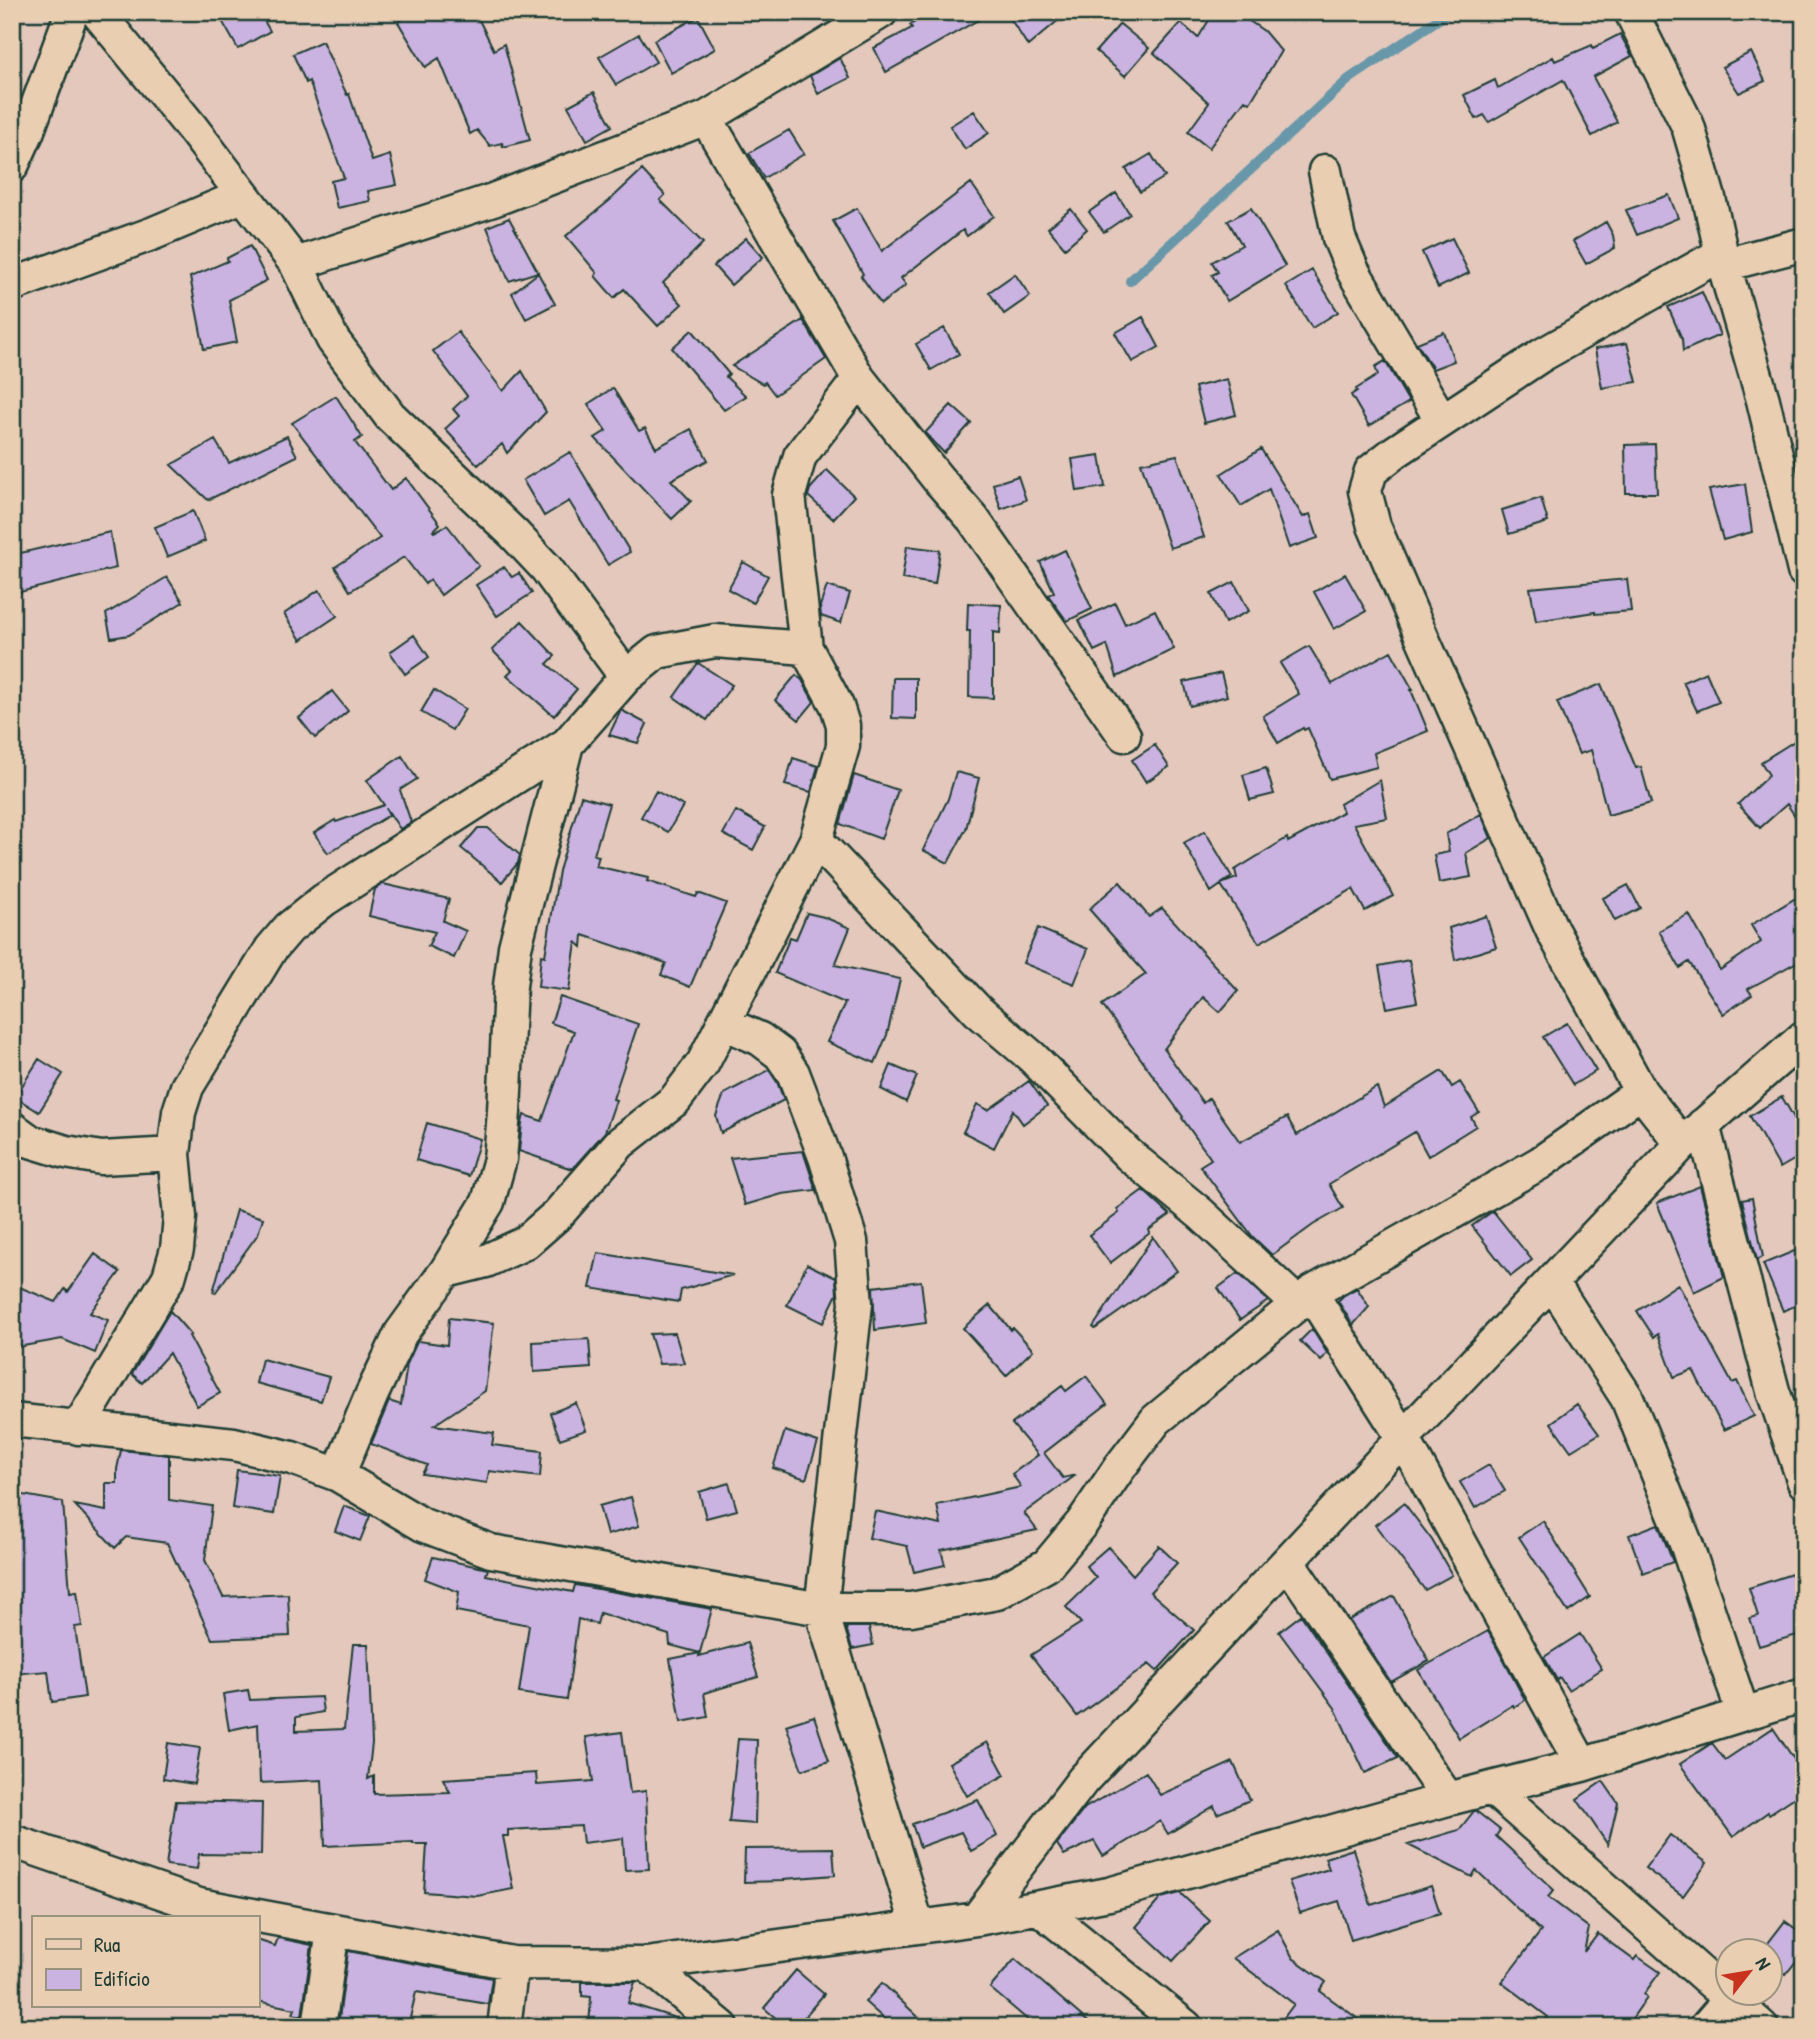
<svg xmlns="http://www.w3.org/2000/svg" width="1816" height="2039" font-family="'Patrick Hand',sans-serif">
<rect width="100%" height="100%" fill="#e4c8bb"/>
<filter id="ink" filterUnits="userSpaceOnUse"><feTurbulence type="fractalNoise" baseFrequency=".0143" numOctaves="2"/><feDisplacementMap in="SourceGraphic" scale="14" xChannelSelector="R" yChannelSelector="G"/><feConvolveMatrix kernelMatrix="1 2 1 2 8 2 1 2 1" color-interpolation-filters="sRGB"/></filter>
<g filter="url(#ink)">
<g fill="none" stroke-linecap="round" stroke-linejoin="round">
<path stroke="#6797a9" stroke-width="10" d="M1130,281L1349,79L1449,12"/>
</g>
<path fill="#cab2e1" stroke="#1f3d34" stroke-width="2" d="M217,12H259L270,31L238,49Z
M414,12H475L494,50L504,44L530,140L503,147L502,143L490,146L477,130L470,134L439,58L425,67L398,22Z
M933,12H992L886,72L874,48L912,28L910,25Z
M1006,12H1068L1028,46Z
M1214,12H1236L1264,31L1281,51L1250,103L1245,100L1209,148L1188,132L1209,103L1154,53L1181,23L1198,38Z
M698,17L715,49L671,73L654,40Z
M1120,24L1149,48L1125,76L1096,51Z
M639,34L656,62L616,85L599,57Z
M1620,34L1632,56L1593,77L1617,122L1592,136L1563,80L1489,122L1484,115L1476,119L1464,95L1495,80L1498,88L1553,57L1555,61L1592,45L1593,48Z
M322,41L347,95L349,94L372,161L390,155L397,185L368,191L370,201L337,208L331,181L344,178L309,81L306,83L293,54Z
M1751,52L1765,81L1739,93L1722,67Z
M840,58L850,78L818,94L810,76Z
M594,92L612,126L587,140L568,106Z
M974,111L989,133L965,149L950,126Z
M789,130L804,154L764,178L749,153Z
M1151,154L1165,177L1140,192L1126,169Z
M642,170L665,195L660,200L703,243L663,283L682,304L658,326L624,289L614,298L595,276L597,273L566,236L609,201Z
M971,183L994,216L967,236L963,230L901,278L906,285L881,304L861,276L863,274L833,221L857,208L882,251Z
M1116,193L1130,214L1104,232L1089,212Z
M1669,195L1678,218L1637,235L1626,210Z
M1251,208L1285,266L1227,301L1212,275L1218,272L1212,262L1242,245L1228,221Z
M1071,209L1087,229L1065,248L1048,228Z
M509,218L538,272L509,281L487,227Z
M1606,222L1613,235L1615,248L1586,264L1573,241Z
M746,238L763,257L731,285L714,266Z
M1452,238L1469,273L1438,288L1422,252Z
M250,246L267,280L229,300L237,342L204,349L190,277L228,261L227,258Z
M1312,270L1338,312L1312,328L1286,286Z
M538,273L555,304L526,319L512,293Z
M1015,274L1030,296L1004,314L989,292Z
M1702,292L1720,335L1683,351L1682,339L1668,307Z
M1143,317L1159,347L1132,362L1115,333Z
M803,320L826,359L775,395L765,382L763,384L732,366Z
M944,328L959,354L931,370L916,344Z
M692,330L729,374L726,377L746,396L724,410L672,348Z
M458,332L503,391L522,371L546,412L507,453L502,444L478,465L445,429L459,416L453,409L467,396L433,351Z
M1444,332L1454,361L1433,369L1417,343Z
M1627,343L1637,382L1602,388L1595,349Z
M1385,361L1409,402L1369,426L1351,395L1357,391L1356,389L1378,375L1375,367Z
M1227,379L1236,415L1204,423L1195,387Z
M613,388L639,431L645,428L656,448L691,429L708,460L671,480L691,501L672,519L595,438L606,431L588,404Z
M336,396L362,437L355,442L391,490L406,478L440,524L433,531L434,532L447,525L479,566L441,595L430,580L425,584L404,557L350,591L335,567L380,538L292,423Z
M951,405L971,423L944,453L925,433Z
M287,436L297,456L208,500L171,465L215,440L229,463Z
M1655,444L1657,493H1626L1625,445Z
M1261,449L1303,517L1310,514L1318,538L1289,548L1269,489L1241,506L1221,474Z
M570,452L630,552L608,565L569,501L544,516L523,480Z
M1100,455L1105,487L1077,491L1072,459Z
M1177,455L1204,537L1170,548L1141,463Z
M827,470L854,496L833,519L808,496L810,489Z
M1018,476L1026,500L1001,509L993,484Z
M1745,484L1752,532L1723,540L1709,490Z
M1541,498L1548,522L1509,534L1502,510Z
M193,511L205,541L167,557L155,527Z
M110,532L116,568L12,594V555Z
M907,546L940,550L935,584L902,579Z
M1065,550L1092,609L1067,621L1048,595L1054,592L1040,562Z
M743,562L768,576L753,603L728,589Z
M504,567L512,577L519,573L532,593L497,616L476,585Z
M1345,574L1366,611L1334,629L1314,592Z
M167,577L183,602L129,635L111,638L106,614Z
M1627,579L1631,611L1595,614V612L1536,621L1530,588Z
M1234,582L1249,611L1225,623L1211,594Z
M827,586L850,593L841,623L821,616L820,606Z
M319,590L337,616L301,640L284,614Z
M968,603L1001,605L1000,633L993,632V698L969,697L970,631H967Z
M1115,603L1125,624L1155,610L1174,649L1117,677L1107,645L1094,651L1079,620Z
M522,621L555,656L547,664L577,689L554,716L507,675L512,670L492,650Z
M414,635L429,657L405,674L390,652Z
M1309,646L1332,684L1391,651L1413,690H1411L1428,731L1374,753L1377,767L1330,779L1308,728L1304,730L1303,728L1278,743L1263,716L1299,694L1280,663Z
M698,663L732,685L707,720L674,697Z
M1706,672L1719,702L1697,711L1683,682Z
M1221,673L1227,696L1190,706L1184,682Z
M796,675L802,680L814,702L799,720L775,700Z
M893,678H916V719L892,718Z
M1601,684L1636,768L1641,767L1651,803L1608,815L1591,750L1579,754L1557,702Z
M434,690L465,709L452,730L421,712Z
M332,691L348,711L315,738L299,718Z
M621,710L647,724L638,743L609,735Z
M1804,735V830L1787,804L1760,828L1738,804L1769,775L1761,762Z
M1155,745L1169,767L1146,782L1132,760Z
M402,756L417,779L400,790L411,822L400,829L386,808L389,815L328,853L314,833L335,820L336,822L384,805L367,780Z
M793,758L818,766L811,792L785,785Z
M1266,768L1274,794L1250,800L1243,775Z
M956,772L979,778L966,829L948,863L923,850L948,799Z
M854,775L898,790L881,839L840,824Z
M1380,780L1387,818L1354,824L1393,896L1365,911L1353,889L1259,943L1221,885L1211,892L1184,843L1205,831L1232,877L1221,884L1237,878L1235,870L1287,838L1288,842L1343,812L1340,804Z
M656,791L683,806L668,832L641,817Z
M581,796L609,804L594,855L599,856L596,866L648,878L647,881L696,897L698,893L726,903L690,987L661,975L666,963L583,935L582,947L576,942L569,991L538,987L541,955L545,956L559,871Z
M736,811L765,827L753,850L723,834Z
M1481,814L1491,838L1466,853L1471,877L1439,883L1434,855L1449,852L1446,834Z
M478,828H488L520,855L518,863L502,882L461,848Z
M1120,882L1149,917L1162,908L1238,991L1220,1012L1203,997L1164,1049L1203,1103L1209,1098L1240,1142L1287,1117L1297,1135L1377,1087L1384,1107L1442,1071L1452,1087L1460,1082L1479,1112L1471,1117L1476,1126L1428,1156L1415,1132L1329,1184L1343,1208L1313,1225L1272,1255L1253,1237L1200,1166L1211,1159L1182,1118L1183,1117L1102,1005L1146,974L1089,909Z
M383,884L449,899L443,921L466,931L454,958L428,946L435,932L369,916L375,889Z
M1628,885L1640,908L1615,921L1603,898Z
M1804,893V958L1748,989L1752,995L1723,1014L1689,962L1680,968L1659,931L1689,914L1720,970L1761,942L1751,925Z
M807,913L824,917L850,928L835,965L900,979L887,1035L875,1063L827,1042L845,1003L775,973L790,937L796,939Z
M1486,916L1496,947L1455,960L1449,928Z
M1038,928L1088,949L1074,984L1023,963Z
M1409,960L1417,1002L1387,1008L1379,966Z
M560,997L638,1024L613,1099L616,1100L605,1132L572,1169L519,1151L522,1123L524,1115L542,1121L574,1031L551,1023Z
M1567,1023L1596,1071L1573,1085L1543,1037Z
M39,1059L63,1074L39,1112L15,1097Z
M891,1065L917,1076L906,1102L881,1089Z
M769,1070L777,1082L784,1100L721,1133L716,1116L724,1094Z
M1029,1081L1047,1106L1023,1124L1013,1110L994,1148L963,1132L977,1104L988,1110Z
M1782,1097L1804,1135V1154L1780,1168L1750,1116Z
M427,1123L480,1139L469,1176L416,1160Z
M803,1151L816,1190L782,1194L745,1205L730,1158Z
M1700,1186L1724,1277L1694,1292L1657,1203Z
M1143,1190L1170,1215L1149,1230L1150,1233L1110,1263L1089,1235L1119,1213L1117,1209Z
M1752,1198L1763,1257L1757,1260L1742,1200Z
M236,1210L263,1218L258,1234L215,1293L213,1292Z
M1493,1211L1532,1260L1511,1276L1472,1226Z
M1153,1237L1177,1271L1095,1329L1093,1327Z
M1804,1247V1302L1783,1311L1763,1264Z
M598,1253L733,1275L681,1290L679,1302L590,1288Z
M95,1254L120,1272L90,1313L108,1320L95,1353L62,1339L12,1348V1284L56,1302L65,1289L68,1292Z
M807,1264L836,1278L837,1294L823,1323L787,1305Z
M1238,1273L1268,1301L1240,1320L1218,1288Z
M921,1281L926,1323L875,1330L873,1287Z
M1678,1284L1732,1383L1737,1381L1754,1416L1724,1430L1693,1370L1674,1377L1658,1334L1654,1337L1637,1311Z
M1357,1288L1369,1307L1353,1325L1338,1301L1343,1296Z
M990,1305L1011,1330L1013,1328L1033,1350L1006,1376L963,1328Z
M170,1311L191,1335L189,1336L220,1393L197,1406L169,1353L142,1383L132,1374Z
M449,1318L494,1323L485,1391L434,1425L494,1433L492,1445L542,1451L540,1477L489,1471L487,1483L422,1474L427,1465L371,1444L389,1401L401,1405L407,1364L417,1342L418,1341L447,1345Z
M1312,1329L1327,1353L1321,1361L1300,1341Z
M675,1333L684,1363L659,1364L650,1334Z
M589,1339L591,1368L534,1372L533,1342Z
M262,1359L329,1377L321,1401L256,1383Z
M1086,1376L1107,1404L1044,1453L1063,1478L1076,1475L1024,1513L1037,1530L941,1550L945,1565L914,1572L907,1546L869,1538L875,1511L941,1525L937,1505L1021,1487L1012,1474L1038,1455L1012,1424L1062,1386L1066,1391Z
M576,1403L586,1430L560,1439L550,1413Z
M1577,1404L1599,1434L1571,1451L1551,1423Z
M785,1431L818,1442L806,1479L773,1468Z
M121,1450L169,1455V1500L212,1506L205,1560L223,1597L288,1594L290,1636L212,1639L167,1543L126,1537L115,1548L75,1505L106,1511V1483H117V1469Z
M1489,1465L1505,1491L1475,1508L1460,1482Z
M237,1470L280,1476L274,1514L232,1508Z
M729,1483L737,1510L706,1518L699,1492Z
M12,1493L63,1502L70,1592L77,1591L82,1626L75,1627L85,1697L52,1702L48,1671L12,1674V1593L16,1592L12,1564Z
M631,1497L639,1526L607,1535L599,1506Z
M1404,1503L1432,1540L1452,1575L1425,1590L1375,1525Z
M344,1506L370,1516L360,1541L335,1531Z
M1543,1521L1590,1597L1568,1612L1519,1537Z
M1658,1524L1673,1562L1643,1573L1629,1535Z
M1159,1546L1177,1563L1150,1592L1194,1630L1157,1671L1149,1664L1077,1716L1031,1655L1081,1623L1066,1607L1096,1578L1086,1566L1108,1547L1133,1575Z
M433,1557L488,1569L486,1575L573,1592L575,1585L712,1609L699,1656L747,1643L758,1677L704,1693L708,1717L681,1722L670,1659L700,1653L670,1645L669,1635L600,1613L597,1624L578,1619L567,1700L519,1693L529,1625L456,1611L459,1592L425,1579Z
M1804,1570V1633L1759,1646L1750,1618L1758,1616L1749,1588Z
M1394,1596L1429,1661L1391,1682L1349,1620Z
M1301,1615L1398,1758L1365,1773L1335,1708L1279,1632Z
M846,1627H869L873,1645L852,1649Z
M1488,1631L1525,1700L1514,1707L1513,1705L1459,1738L1418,1670Z
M1580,1634L1602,1669L1568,1690L1560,1678L1557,1680L1544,1657Z
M353,1644H368L372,1743L368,1779L374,1776V1794L450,1792L443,1779L536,1773L537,1785L593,1781L586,1737L622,1732L630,1793L646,1791L649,1869L625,1870L623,1838L583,1843L581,1826L508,1830V1836H503L513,1889L477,1896L424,1892L427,1844H413V1842L325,1846L322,1780L260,1783L258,1724L229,1730L223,1694L248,1690L250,1700L321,1697L323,1712L296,1717V1731L344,1729Z
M814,1716L829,1761L802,1770L786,1725Z
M1773,1728L1804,1774V1791L1769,1814L1768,1812L1733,1837L1680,1764L1712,1743L1725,1760Z
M738,1739L757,1740L755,1824L729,1822Z
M987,1742L1005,1775L967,1796L949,1763Z
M168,1743L200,1748L194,1784L163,1779Z
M1233,1762L1250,1800L1217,1814L1214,1806L1168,1834L1160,1821L1103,1856L1094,1841L1064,1855L1057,1844L1085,1808L1146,1772L1160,1795Z
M1603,1781L1618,1803L1608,1845L1577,1799Z
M978,1800L997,1836L971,1851L961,1832L920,1847L912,1824Z
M176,1801L262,1803L261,1855L199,1854L197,1869L166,1865Z
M1474,1811H1476L1500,1830L1496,1836L1554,1890L1548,1897L1589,1928L1584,1952L1598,1934L1634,1960L1637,1956L1660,1972L1644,1994L1647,1997L1626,2027H1541L1548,2017L1502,1982L1541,1931L1476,1870L1472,1877L1408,1845L1459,1830Z
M1670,1835L1707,1863L1683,1896L1645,1868Z
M833,1848L835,1875L784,1879V1881L744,1882L745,1849Z
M1353,1849L1371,1905L1431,1886L1440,1913L1351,1940L1339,1901L1300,1913L1289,1881L1329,1869L1325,1858Z
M1180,1893L1210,1921L1173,1961L1136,1927L1161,1898Z
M1785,1921L1804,1935V1951L1786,1974L1770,1962V1951H1762Z
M1278,1930L1293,1958L1326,1982L1320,1991L1369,2027H1277L1294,2004L1233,1958Z
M278,1938L312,1945L302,2016L293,2014L295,2009L257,2001V1940L275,1946Z
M348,1951L492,1978L488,2004L416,1992L408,2027L338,2026Z
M1015,1959L1094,2027H1036L990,1988Z
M796,1970L824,1994L796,2027H786L764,2008Z
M582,1982H635L628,2003L685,2021L684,2027H589L591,1997L582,1996Z
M882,1983L929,2027H893L865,2002Z"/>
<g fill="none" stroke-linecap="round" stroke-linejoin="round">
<g stroke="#1f3d34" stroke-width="37">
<path id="street" d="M97,12L192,128L296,264L333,340L390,416L514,534L546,568L626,677
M1631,12L1688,126L1709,198L1724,265L1763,400L1804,571
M706,118L859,379L938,479L973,519L1124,735
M12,166L27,133L72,12
M1325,171L1339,238L1353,271L1442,421
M296,264L493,200L706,118L881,12
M1724,265L1804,244
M12,285L154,233L242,196
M816,840L978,1011L1032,1057L1129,1155L1201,1214L1298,1304
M724,1023L760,1039L780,1054L793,1073L825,1157L851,1241L856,1304L821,1609L918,1927
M1703,1125L1773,1391L1804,1482
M12,1128L30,1141L66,1152L101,1158L174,1154
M1682,1144L1641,1092L1552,930L1414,619L1374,526L1365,491L1371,471L1395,452L1542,355L1721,254
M446,1271L486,1261L525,1243L558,1214L620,1143L675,1100L703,1063L816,840L843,746V725L837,706L806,648L789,495L800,456L859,379
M1552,1282L1627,1398L1687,1546L1743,1714
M1311,1293L1403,1438L1582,1765
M12,1420L234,1444L292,1458L338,1475L423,1525L491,1551L821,1609H911L997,1593L1047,1565L1082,1523L1120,1467L1156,1420L1311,1293L1540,1163L1641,1092
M78,1428L169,1277L177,1249L180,1217L174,1154L179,1112L187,1087L271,949L289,928L324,900L567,744L626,677L657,652L715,641L806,648
M338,1475L372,1394L401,1333L446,1271L488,1202L500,1159L504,1112L510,986L515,947L567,744
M1288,1562L1448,1799
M1493,1789L1762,2027
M12,1841L199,1905L512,1963L646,1964L977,1919L1109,1894L1448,1799L1582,1765L1804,1695
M1039,1908L1186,2027
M977,1919L1083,1780L1403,1438L1682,1144L1804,1037
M646,1964L722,2027
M319,2027L333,1930
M504,2027L512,1963
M1706,2027L1731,1998"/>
</g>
<use href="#street" stroke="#eaceb1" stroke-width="32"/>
</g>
</g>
<rect width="1816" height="2039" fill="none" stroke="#eaceb1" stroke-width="42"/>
<rect x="21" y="21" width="1774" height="1997" fill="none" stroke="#1f3d34" stroke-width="2.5" filter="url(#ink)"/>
<rect x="32" y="1916" width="228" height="91" fill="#eaceb1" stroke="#99947f" stroke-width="2"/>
<rect x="46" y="1939" width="35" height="10" fill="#eaceb1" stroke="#99947f" stroke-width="2"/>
<text x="94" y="1952" font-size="21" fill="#1f3d34">Rua</text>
<rect x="46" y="1969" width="35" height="21" fill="#cab2e1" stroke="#99947f" stroke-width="2"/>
<text x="94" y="1986" font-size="21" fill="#1f3d34">Edifício</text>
<g transform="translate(1749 1972) rotate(59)"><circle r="33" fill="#eaceb1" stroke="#99947f" stroke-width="2"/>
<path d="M0-5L12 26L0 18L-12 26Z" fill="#c8321e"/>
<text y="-10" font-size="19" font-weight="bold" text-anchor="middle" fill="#1f3d34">N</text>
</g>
</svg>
